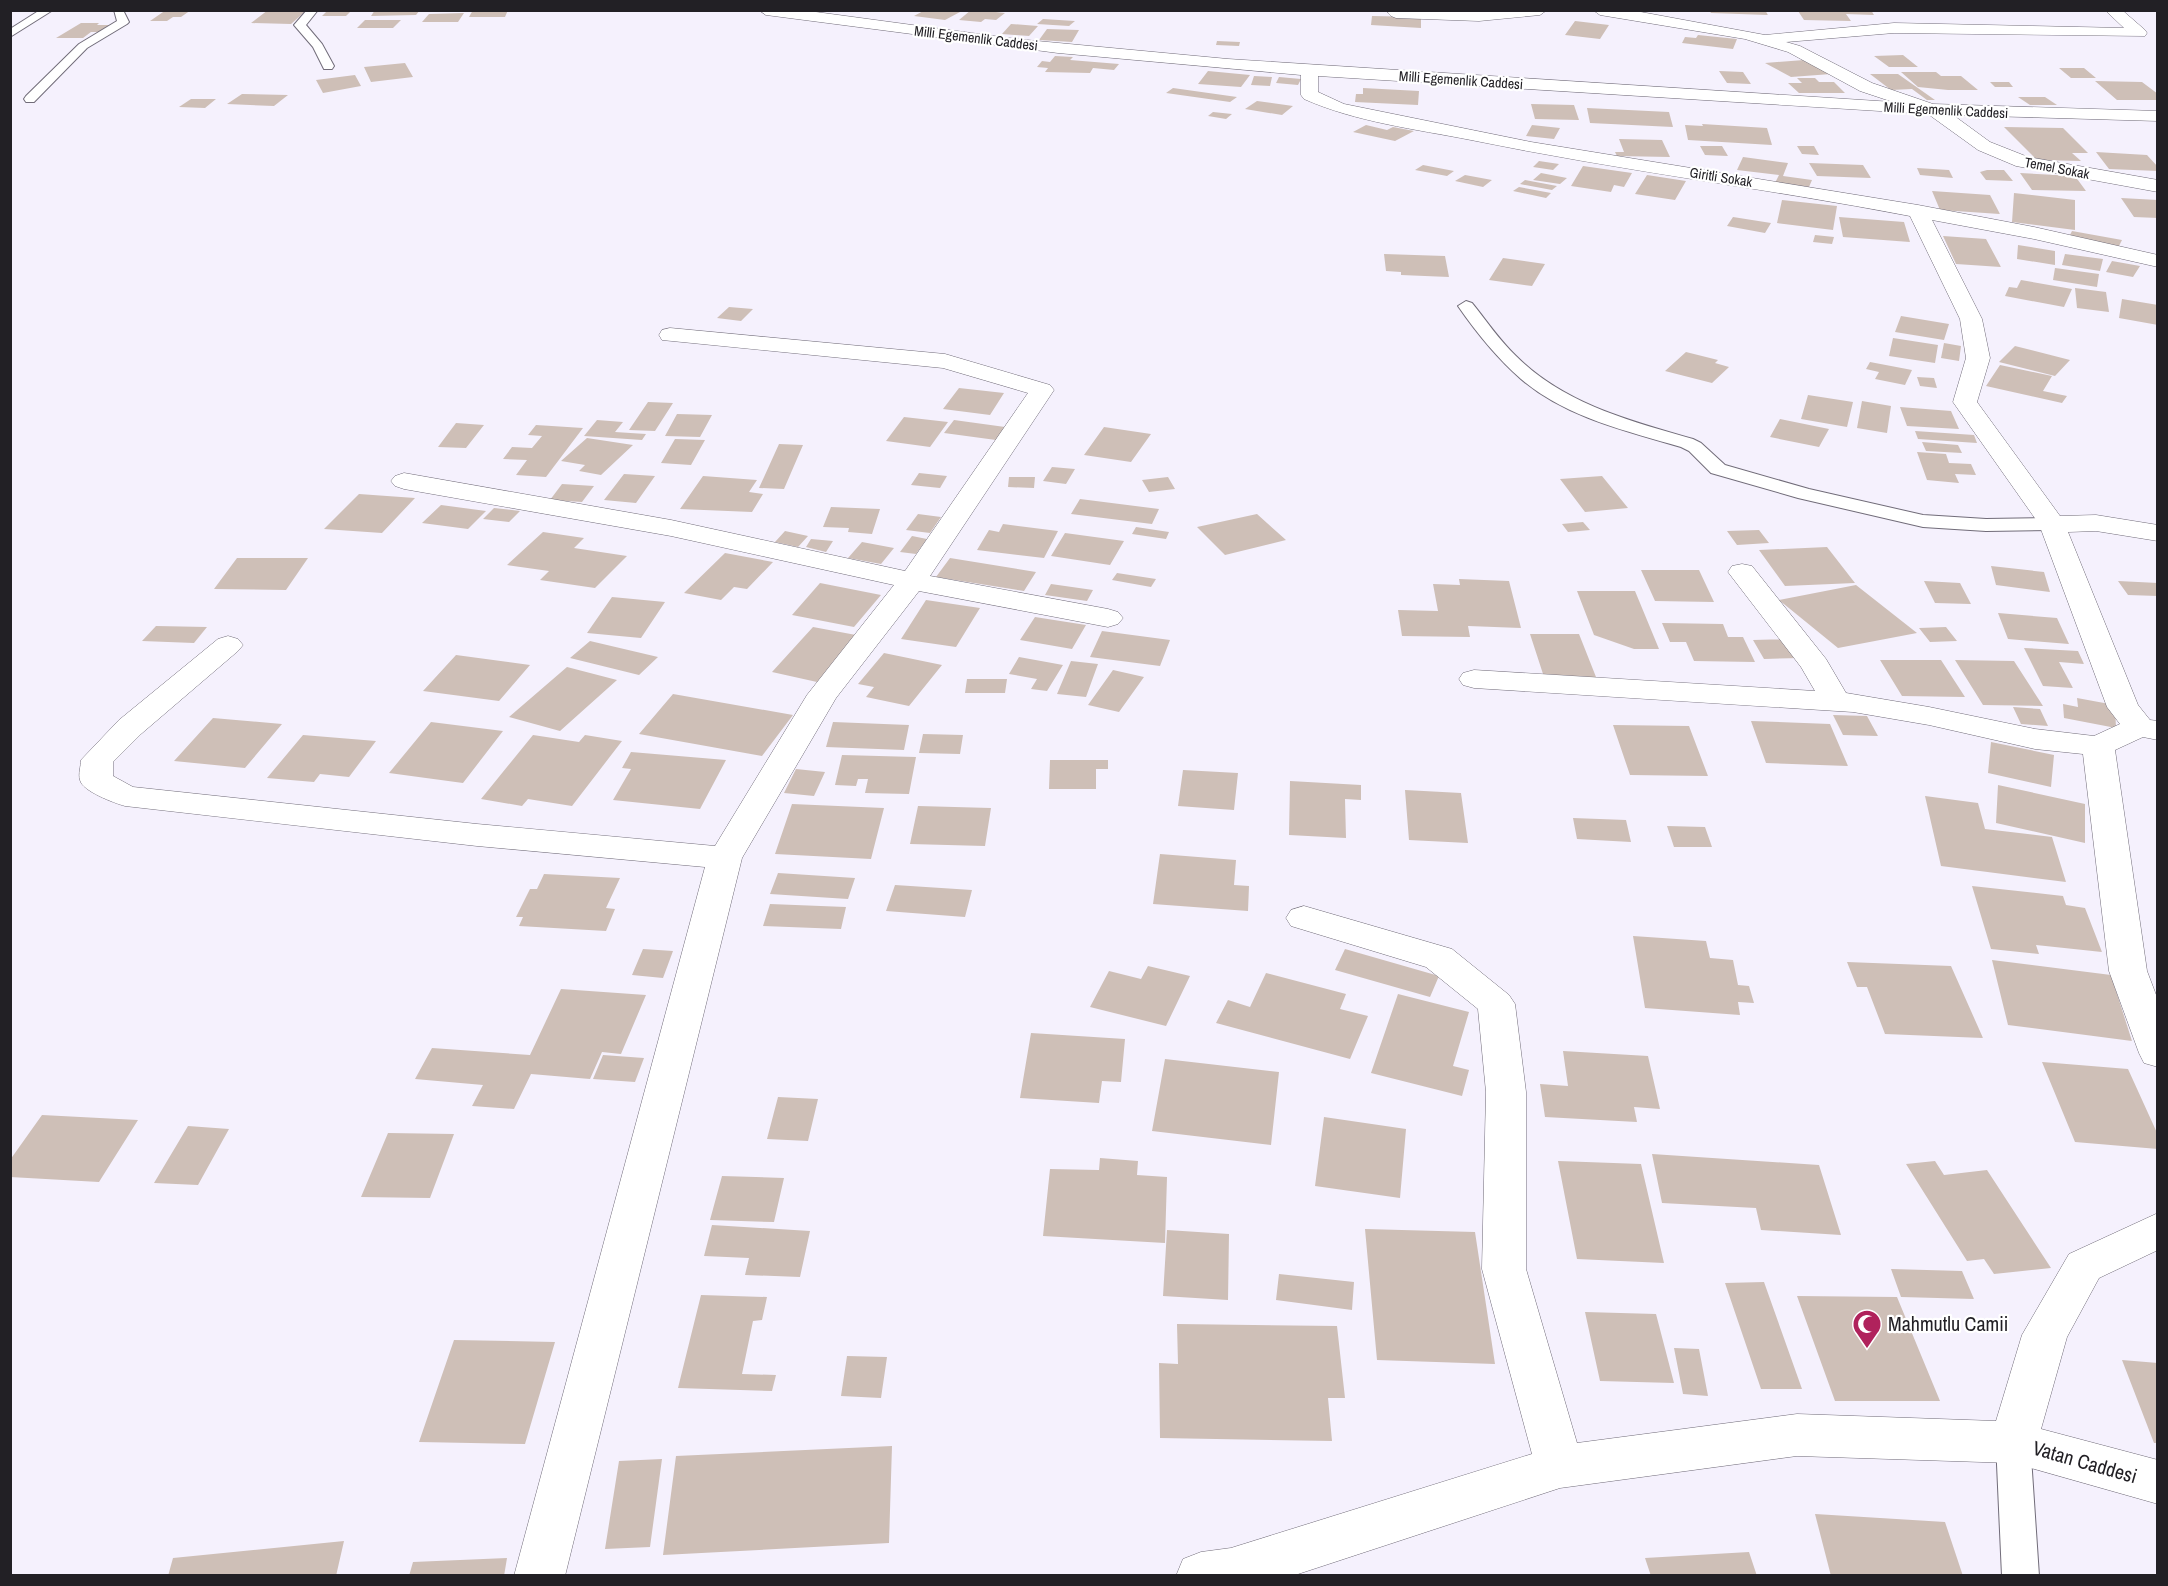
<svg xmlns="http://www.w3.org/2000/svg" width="2168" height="1586" font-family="'Archivo Narrow',sans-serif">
<rect width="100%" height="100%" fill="#f5f1fd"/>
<path fill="#cebfb7" d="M166,10H191L181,17H173L167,21H150Z
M268,10H307L291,24L251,23Z
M328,10H352L346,16H322Z
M375,10H420L416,15L371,16Z
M473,10H508L505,17H469Z
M925,10H951L960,12L945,20L914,16Z
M971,10H978L1005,13L996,20L985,19L981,22L959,20Z
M1709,10H1765L1768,15L1711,13Z
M1823,10H1871L1874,15L1846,14L1851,21L1804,20L1798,11Z
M464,13L458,22H422L429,14Z
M1372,16L1421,17V28L1371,25Z
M1043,19L1075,21L1069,26L1037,24Z
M365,20H401L393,28H357Z
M1575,21L1609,25L1600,39L1565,35Z
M81,23H99L97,25H114L104,32H91L83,38H56Z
M1011,24L1038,26L1029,36L1002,34Z
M1047,29L1079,30L1072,42L1039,40Z
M1698,35L1737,39L1733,49L1682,43L1685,37L1696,38Z
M1217,41L1240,42L1239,46L1216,45Z
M1903,55L1918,67H1889L1874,56Z
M1055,56L1073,57L1070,60L1119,64L1114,70L1093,68L1090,73L1045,72L1048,68L1037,67L1042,61L1050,62Z
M1804,60L1831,74L1791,77L1765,63Z
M405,63L413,77L371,82L364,67Z
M2059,68H2084L2096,78H2071Z
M1208,71L1250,75L1241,87L1198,84Z
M1719,71L1743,72L1751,84L1727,83Z
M1901,72H1936L1941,76H1961L1978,90H1948L1918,87Z
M1870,74H1898L1935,100H1927L1912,89L1891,90Z
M355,75L361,86L323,93L316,80Z
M1254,76L1272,77L1270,86L1251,85Z
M1279,77L1301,79L1298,85L1276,83Z
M1797,78H1815L1819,82H1834L1845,93H1799L1788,83H1802Z
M2095,81L2142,82L2158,94V100H2117Z
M1990,82H2009L2013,87H1995Z
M1173,88L1237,97L1230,102L1166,93Z
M1363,88L1419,91L1418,105L1355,102L1356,94H1363Z
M242,94L288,95L274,106L227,104Z
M2018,97H2045L2057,105H2030Z
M191,99H216L205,108L179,107Z
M1257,101L1293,106L1282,115L1245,109Z
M1531,104L1574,105L1579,120L1535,119Z
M1587,108L1669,112L1673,127L1590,123Z
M1213,112L1232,114L1226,119L1208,116Z
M1702,124L1767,128L1772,145L1688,140L1685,125L1703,126Z
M1366,125L1387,130L1393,127L1414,131L1395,141L1353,132Z
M1532,125L1560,128L1554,139L1526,136Z
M2004,127L2063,128L2088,153H2072L2081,161L2037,160Z
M1619,139L1662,140L1670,157L1617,156L1615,152H1624Z
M1700,146H1722L1728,156L1705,155Z
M1797,146H1814L1819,155L1802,154Z
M2096,152L2147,155L2158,167V171L2109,169Z
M1743,157L1788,163L1783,176L1812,180L1809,187L1775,183L1779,175L1737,170Z
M1539,161L1559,164L1553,170L1533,167Z
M1809,163L1863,165L1871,178L1817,176Z
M1423,165L1454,171L1447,176L1415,170Z
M1583,166L1632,173L1624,187L1614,185L1611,192L1571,186Z
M1917,168L1949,170L1953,178L1920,175Z
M1987,170H2004L2013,181L1986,180L1980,172Z
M1541,173L1567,178L1560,184L1533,180Z
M2020,173L2075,176L2086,191L2032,190Z
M1465,175L1492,180L1483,187L1455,181Z
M1647,175L1686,181L1675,200L1635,194Z
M1525,180L1557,186L1552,190L1520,184Z
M1519,187L1551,193L1546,198L1513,191Z
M1932,191L1990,195L2000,214L1940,210Z
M2014,193L2075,200V230L2012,222Z
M2121,198L2158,200V218L2134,217Z
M1782,200L1837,206L1833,230L1777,223Z
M1733,217L1771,223L1765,233L1727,226Z
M1839,217L1904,222L1910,242L1843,237Z
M2072,231L2122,240L2118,248L2068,239Z
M1815,235L1834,237L1832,244L1813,242Z
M1943,236L1986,239L2001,267L1956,264Z
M2018,245L2055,251V265L2017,259Z
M1384,254L1445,256L1449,277L1401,275V272L1386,271Z
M2065,254L2103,259L2100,271L2062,265Z
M1503,258L1545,264L1532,286L1489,280Z
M2112,261L2140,266L2133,277L2106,272Z
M2055,268L2099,274L2097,287L2053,280Z
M2021,280L2072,289L2064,307L2005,296L2009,287L2017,288Z
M2075,288L2106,292L2109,312L2077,308Z
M2122,299L2158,305V325L2119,318Z
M729,307L753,309L741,321L717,318Z
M1901,316L1949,324L1944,340L1895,332Z
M1893,338L1938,345L1935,363L1889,356Z
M1944,343L1961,346L1959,361L1941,358Z
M2015,346L2070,360L2055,376L1999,362Z
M1686,352L1718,360L1715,363L1729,367L1712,383L1665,371Z
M1870,362L1912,370L1905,385L1875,379L1879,372L1866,369Z
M2000,365L2052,376L2043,391L2067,396L2062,403L1986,386Z
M1917,377L1934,378L1937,388L1920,386Z
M959,388L1004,393L990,415L943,409Z
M1808,395L1853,402L1847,427L1801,419Z
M1862,401L1891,406L1887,433L1857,428Z
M648,402L673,403L655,431L629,430Z
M1900,407L1951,411L1959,429L1907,426Z
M677,414L712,415L700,437L665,436Z
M904,417L948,422L930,447L886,441Z
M1780,419L1829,429L1819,447L1770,437Z
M597,420L623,422L615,432L646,434L642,440L584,436Z
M954,420L1005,427L996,440L944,433Z
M456,423L484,425L466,448L438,447Z
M536,425L583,428L546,477L516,475L527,460L503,459L512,447L532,448L542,436L528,435Z
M1104,427L1151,434L1131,462L1084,455Z
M1915,431L1974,435L1977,443L1918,439Z
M587,438L633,445L601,475L579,471L585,465L561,461Z
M675,439L705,440L691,465L661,463Z
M1922,442L1958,445L1962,453L1926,451Z
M779,444L803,445L784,489L759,488Z
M1917,452L1946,454L1949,463L1971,464L1976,475L1955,474L1959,483L1927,480Z
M1052,467L1075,469L1066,484L1043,481Z
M919,473L947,476L940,488L911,485Z
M624,474L655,476L636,503L604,500Z
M703,476L757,480L749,492L763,494L752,512L680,509Z
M1602,476L1628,508L1585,512L1560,479Z
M1009,477H1035L1034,488L1008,487Z
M1168,477L1175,489L1149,492L1142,480Z
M562,484L594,486L582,502L550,500Z
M359,494L415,498L382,533L324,529Z
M1080,499L1159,509L1152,524L1071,514Z
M441,505L486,511L468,529L422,523Z
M831,507L880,509L872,534L848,532L849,528L823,527Z
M494,508L520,511L509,522L483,519Z
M918,514L941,517L930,533L906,530Z
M1257,514L1286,540L1225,555L1197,527Z
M1583,522L1590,530L1568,532L1562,524Z
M1003,524L1058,531L1044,558L977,550L989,530L999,532Z
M1136,527L1169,532L1166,539L1132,534Z
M1759,530L1769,543L1737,545L1727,531Z
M785,531L808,536L798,547L775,542Z
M543,532L584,538L574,548L627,556L595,588L540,580L549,571L507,565Z
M1065,533L1124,541L1110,565L1051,556Z
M912,536L927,539L916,554L900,552Z
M811,539L833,541L826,552L806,547Z
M862,542L894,548L881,564L848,558Z
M1827,547L1855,583L1785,586L1759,550Z
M725,553L773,562L747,589L734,587L721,600L684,593Z
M237,558H308L286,590L214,589Z
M950,558L1036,572L1024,591L936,577Z
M1991,566L2044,572L2050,592L1996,585Z
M1641,570H1699L1714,602L1655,601Z
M1117,573L1156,579L1151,587L1112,580Z
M1459,579L1509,581L1521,628L1468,626L1470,637L1402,636L1398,610L1438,611L1433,584L1460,585Z
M1924,581L1960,583L1971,604L1935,603Z
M2118,581L2158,583V596L2128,595Z
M820,583L881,595L854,627L792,615Z
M1051,584L1093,590L1087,601L1045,595Z
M1856,585L1917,633L1838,648L1779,600Z
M1577,591H1635L1659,649H1634L1594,635Z
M612,597L665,602L641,638L587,633Z
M926,600L980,608L956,647L901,639Z
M1998,613L2057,618L2069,644L2008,639Z
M1035,617L1086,625L1072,649L1020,640Z
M1662,623L1723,624L1728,637H1743L1755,662L1694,661L1686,642H1670Z
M156,626L207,627L194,643L142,641Z
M813,627L856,635L817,682L772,672Z
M1946,627L1957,641L1930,642L1919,628Z
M1102,631L1170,640L1160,666L1090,657Z
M1530,634H1579L1596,677H1544Z
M1788,639L1801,658L1764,659L1753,640Z
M590,641L658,657L639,675L570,658Z
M2024,648L2078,651L2084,664L2059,662L2073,688L2043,686Z
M884,653L942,665L909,706L866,697L874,687L858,684Z
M456,655L530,665L499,701L423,691Z
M1019,657L1063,665L1047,691L1031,689L1037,679L1009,674Z
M1880,660H1941L1965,697L1902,696Z
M1955,660L2014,661L2043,706L1983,705Z
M1071,661L1098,664L1086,697L1057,694Z
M567,667L617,680L560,731L509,717Z
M1113,670L1144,677L1119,712L1088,705Z
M967,679H1007L1005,693H965Z
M673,694L793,715L762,756L639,734Z
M2077,698L2115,705L2116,728L2064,718L2063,704L2078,707Z
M2013,707L2040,709L2048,726L2021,724Z
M1833,715L1867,716L1878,736L1843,735Z
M213,718L282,724L245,768L174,761Z
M1751,721L1830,724L1848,766L1766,763Z
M431,722L503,731L463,783L389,773Z
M833,722L909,725L904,750L826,747Z
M1613,725L1689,726L1708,776L1630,775Z
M923,734L963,735L960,754L919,753Z
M303,735L376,741L349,777L320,774L314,782L267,778Z
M533,735L579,742L585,735L622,741L572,806L528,799L522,806L481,799Z
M1991,742L2054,755L2051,787L1988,773Z
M631,752L726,760L700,809L613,800L631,769L622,768Z
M842,755L916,757L909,794L865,793L868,779H858L856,786L835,785Z
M1050,760H1108V769H1096V789H1049Z
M796,769L825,772L814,796L784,793Z
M1183,770L1238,773L1234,810L1178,806Z
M1290,781L1361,785V800L1345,799L1346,838L1289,835Z
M1998,785L2085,804V843L1996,823Z
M1405,790L1461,793L1468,843L1409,840Z
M1925,796L1978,803L1985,829L2052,837L2066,882L1941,866Z
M792,804L884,808L871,859L775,854Z
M918,806L991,808L985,846L910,844Z
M1573,818L1626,820L1631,842L1577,839Z
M1667,826L1705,827L1712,847H1674Z
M1160,854L1236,860L1234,885L1249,886L1248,911L1153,904Z
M778,873L855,878L848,899L770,894Z
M544,874L620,878L606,908L615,909L606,931L519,926L523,917H516L530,889H537Z
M895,885L972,890L965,917L886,911Z
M1972,886L2063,896L2066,905L2085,908L2102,952L2036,945L2039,954L1991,949Z
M770,904L846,907L841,929L763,926Z
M1633,936L1706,941L1710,958L1733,960L1738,985L1749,986L1754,1003L1738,1002L1740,1015L1645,1008Z
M643,949L673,951L663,978L632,975Z
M1345,949L1439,976L1430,997L1335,970Z
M1992,960L2111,975L2132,1041L2008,1025Z
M1847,962L1951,966L1983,1038L1885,1034L1867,987H1857Z
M1148,966L1190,976L1166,1026L1090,1007L1109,971L1141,979Z
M1266,973L1346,994L1340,1009L1368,1016L1350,1059L1216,1023L1228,1000L1250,1007Z
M561,989L646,995L621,1054L602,1052L590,1079L531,1074L514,1109L472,1106L483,1085L415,1079L432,1048L530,1055Z
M1398,994L1469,1012L1453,1066L1469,1070L1462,1096L1371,1073Z
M1031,1033L1125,1039L1121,1082L1102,1081L1099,1103L1020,1098Z
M1563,1051L1648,1056L1660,1109L1634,1107L1637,1122L1545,1117L1540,1084L1568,1086Z
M603,1055L644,1058L635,1082L593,1079Z
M1165,1059L1279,1072L1271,1145L1152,1131Z
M2042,1062L2128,1069L2158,1135V1149L2075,1142Z
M778,1097L818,1099L808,1141L767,1139Z
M42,1115L138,1120L99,1182L10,1177V1160Z
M1324,1117L1406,1129L1400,1198L1315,1186Z
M188,1126L229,1129L198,1185L154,1183Z
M388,1133L454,1134L430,1198L361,1197Z
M1652,1154L1819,1165L1841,1235L1761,1230L1756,1208L1662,1203Z
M1100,1158L1138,1161L1137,1175L1167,1177L1165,1243L1043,1236L1050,1169L1099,1170Z
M1558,1161L1641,1164L1664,1263L1577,1259Z
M1935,1161L1944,1175L1987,1170L2051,1268L1994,1274L1984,1259L1967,1261L1906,1164Z
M722,1176L784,1178L774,1222L710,1220Z
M712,1225L810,1231L800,1277L745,1275L749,1258L704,1256Z
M1365,1229L1475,1232L1495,1364L1377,1360Z
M1167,1230L1229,1234L1228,1300L1163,1296Z
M1891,1269L1962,1271L1974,1299L1901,1297Z
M1279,1274L1354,1282L1352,1310L1276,1300Z
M1764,1282L1802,1389H1761L1725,1283Z
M701,1295L767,1297L762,1320L753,1321L742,1374L776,1375L772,1391L678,1388Z
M1797,1296L1897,1297L1940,1401H1835Z
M1585,1312L1656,1314L1674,1383L1600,1381Z
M1177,1324L1337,1326L1345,1398H1328L1332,1441L1160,1438L1159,1363L1178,1364Z
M454,1340L555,1342L525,1444L419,1442Z
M1674,1348L1699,1349L1708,1396L1683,1394Z
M847,1356L887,1357L881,1398L841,1396Z
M2122,1360L2158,1363V1443H2154Z
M892,1446L889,1543L663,1555L676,1456Z
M662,1459L650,1547L605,1549L619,1461Z
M1815,1514L1945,1522L1963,1576H1831Z
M344,1541L336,1576H168L173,1558Z
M1749,1552L1757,1576H1651L1645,1558Z
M507,1558L504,1576H409L413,1562Z"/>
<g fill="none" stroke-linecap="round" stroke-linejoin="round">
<g stroke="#716c79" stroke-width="2">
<path id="lane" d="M40,10H53L10,37V29Z
M114,10H125L124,12L129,22L127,24L87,48L34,102H26L24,99L26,96L79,44L117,21Z
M307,10H318L306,25L322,44L334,66L332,69H324L313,47L294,25Z
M1466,301L1472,303C1486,320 1499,340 1516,356C1564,404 1630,421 1693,439L1701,443L1725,465L1809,489L1923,515L1986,519L2052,518L2059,520L2062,524L2059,528L2052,530L1986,531L1923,527L1798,498L1711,473L1689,451L1681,447C1626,431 1565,417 1521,379C1497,358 1476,332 1458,306Z
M2013,1427L2025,1431L2030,1442L2039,1576H2002L1996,1442L2001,1431Z"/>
</g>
<g stroke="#716c79" stroke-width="1">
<path id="street" d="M759,10H801L1016,39L1228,59L1893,102L1860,91L1788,52L1745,39L1600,15L1593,10H1630L1765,35L1894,23L2124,28L2105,10H2122L2145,30L2147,33L2145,36L1894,33L1786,42L1800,46L1872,83L1933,104L2158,111V121L1953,115L1990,142L2028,157L2158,180V192L2016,166L1978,150L1928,114L1318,76V92L1344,104L1531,142L1918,205L2034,227L2158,255V267L2034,239L1932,220L1982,319L1990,358L1977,402L2060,516L2096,515L2158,525V541L2096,531L2068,532L2138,705L2150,720L2158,721V740L2143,737L2115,750L2147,971L2158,1000V1067L2144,1063L2139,1053L2109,971L2083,754L2035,749L1929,725L1853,712L1474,688L1463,685L1459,679L1463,673L1474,670L1815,691L1801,667L1728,572L1732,566L1742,564L1752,566L1826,659L1846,693L1929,707L2035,729L2094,736L2120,724L2107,707L2039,524L1953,402L1966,358L1960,319L1910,216C1764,188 1617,170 1471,140C1415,129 1356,122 1304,99L1301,95V75L1058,53L766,15Z
M1390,10H1547L1540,15L1479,21L1396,18L1391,16L1388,13Z
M670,328L945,354L1050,385L1054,390L930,576L1108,609L1118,612L1123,618L1118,624L1108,627L919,591L836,698L742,858L565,1576H514L705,867L477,846L125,806C114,803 82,791 80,780C78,774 81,766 81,760L119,720L218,639L228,636L238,639L243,645L238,651L141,734L113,762V776L133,787L477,824L715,846L807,695L894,585L671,536L404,489L395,486L391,481L395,476L404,473L671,520L905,571L1028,393L943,368L662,340L659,335L662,330Z
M1304,906L1452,949L1509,995L1515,1004L1526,1092V1269L1577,1443L1797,1414L1996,1421L2022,1335L2069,1254L2158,1213V1250L2099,1278L2067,1337L2041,1429L2158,1460V1504L2013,1463L1797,1456L1560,1488L1292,1576H1176L1183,1559L1201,1552L1231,1548L1532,1454L1482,1269L1486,1092L1478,1009L1426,967L1291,926L1286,918L1291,910Z"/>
</g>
<use href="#lane" fill="#fff" fill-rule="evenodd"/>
<use href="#street" fill="#fff" fill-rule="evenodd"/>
</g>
<defs>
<g id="mosque-pin" transform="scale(1.5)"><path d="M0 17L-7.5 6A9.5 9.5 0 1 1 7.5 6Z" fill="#b0225c" stroke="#fff"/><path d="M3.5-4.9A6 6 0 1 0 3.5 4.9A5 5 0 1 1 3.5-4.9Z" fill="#fff"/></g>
</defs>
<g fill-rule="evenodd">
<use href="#mosque-pin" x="1867" y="1324"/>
</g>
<g text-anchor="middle" stroke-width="4.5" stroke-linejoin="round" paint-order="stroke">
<g font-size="14" fill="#222025" stroke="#fff">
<text transform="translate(976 38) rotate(7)" y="5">Milli Egemenlik Caddesi</text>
<text transform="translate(1461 80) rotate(4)" y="5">Milli Egemenlik Caddesi</text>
<text transform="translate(1946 110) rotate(3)" y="5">Milli Egemenlik Caddesi</text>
<text transform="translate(2057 168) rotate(11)" y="5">Temel Sokak</text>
<text transform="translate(1721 177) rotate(9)" y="5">Giritli Sokak</text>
</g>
<g font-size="20" fill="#222025" stroke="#fff" text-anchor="start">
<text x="1888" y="1331">Mahmutlu Camii</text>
</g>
<g font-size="20" fill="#222025" stroke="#fff">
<text transform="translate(2085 1462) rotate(16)" y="7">Vatan Caddesi</text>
</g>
</g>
<rect width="2168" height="1586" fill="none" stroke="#222025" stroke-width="24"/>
</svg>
